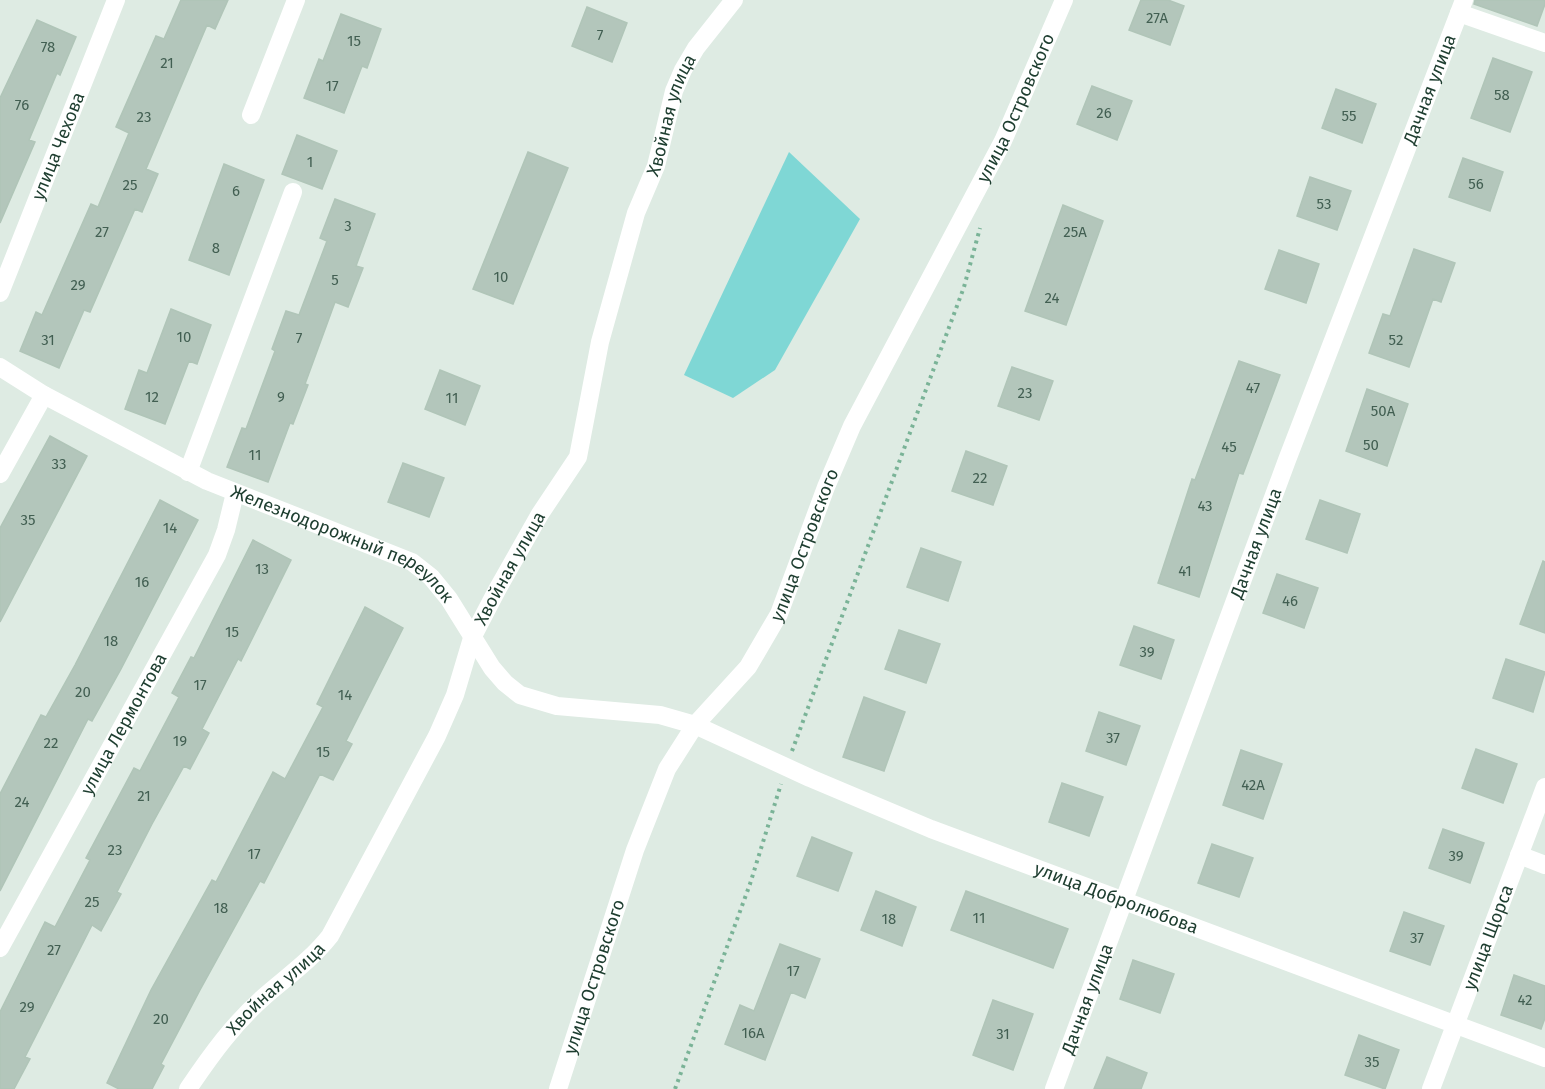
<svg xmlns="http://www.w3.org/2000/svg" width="1545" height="1089" font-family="'Fira Sans',sans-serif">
<rect width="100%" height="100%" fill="#deebe3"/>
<path fill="#7fd7d5" d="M789,152L860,219L775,370L733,398L684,375Z"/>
<path fill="#b3c6bb" stroke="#b0c5b8" stroke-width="1.5" d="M181,0H228L215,29L207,25L146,169L158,174L142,212L135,209L90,312L84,310L59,368L20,351L36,312L42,315L91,204L98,207L129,133L116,127L156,36L164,39Z
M1141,0H1168L1184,6L1170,45L1129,30Z
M1475,0H1545V4L1537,26L1474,4Z
M587,7L627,23L612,62L572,46Z
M341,14L381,29L367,68L362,66L344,113L304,98L319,59L323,61Z
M37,20L76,37L60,75L57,73L29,140L35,142L0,223V98Z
M1493,58L1532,72L1510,132L1471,118Z
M1092,86L1132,101L1117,140L1077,124Z
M1336,89L1376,104L1362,143L1322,128Z
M297,135L337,151L322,189L282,174Z
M528,152L568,168L513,304L473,289Z
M1463,158L1503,172L1490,211L1449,197Z
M224,164L264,180L229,275L189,260Z
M1310,177L1351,191L1337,230L1297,216Z
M335,199L375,214L356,266L363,268L348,307L335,302L305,384L308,385L293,424L290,423L268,482L227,467L242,428L246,429L275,351L272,349L286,311L299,315L327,241L320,238Z
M1063,205L1103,221L1066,325L1025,311Z
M1414,249L1455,263L1441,302L1433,299L1409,367L1369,353L1383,314L1390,316Z
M1279,250L1319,264L1306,303L1265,289Z
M171,309L211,325L197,364L189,361L165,424L125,409L139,370L147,373Z
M1239,361L1280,375L1243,474L1239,473L1199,597L1158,583L1192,479L1195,480Z
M1012,367L1053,381L1039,420L998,406Z
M440,370L480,386L465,425L425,409Z
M1367,389L1408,404L1387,466L1346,451Z
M50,436L87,456L0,622V528Z
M966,451L1007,466L993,505L952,491Z
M403,463L444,478L429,517L388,502Z
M160,500L198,520L121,669L92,721L88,719L0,891V794L41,715L46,717L75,665Z
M1320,500L1360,514L1347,553L1306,539Z
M253,540L291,560L241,661L238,659L202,729L209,733L190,769L184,766L152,824L117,892L121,894L101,931L92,925L25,1057L30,1059L14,1089H0V1012L45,922L55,927L90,860L86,858L134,768L140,771L179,697L172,693L191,657L194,658Z
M921,548L961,562L948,601L907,587Z
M1543,561L1545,562V633L1520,624Z
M1277,574L1318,588L1304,628L1263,613Z
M365,607L403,628L346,741L352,744L333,780L320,774L264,883L260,881L200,990L161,1064L164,1066L152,1089H119L107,1083L151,990L212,880L216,882L273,772L285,779L323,707L317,704Z
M1134,626L1174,640L1161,679L1120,665Z
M899,630L940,644L926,683L885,669Z
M1506,659L1545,672L1533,712L1493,698Z
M864,697L905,712L884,771L843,757Z
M1099,712L1140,726L1126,765L1086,751Z
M1476,749L1517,764L1503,803L1462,788Z
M1241,750L1282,764L1263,819L1223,805Z
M1062,783L1103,797L1089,836L1049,822Z
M1443,829L1484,843L1470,883L1429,868Z
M812,837L852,853L838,891L797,876Z
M1212,844L1253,858L1239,897L1198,883Z
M876,891L916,907L902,946L861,930Z
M966,891L1068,929L1053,968L951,930Z
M1404,912L1444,926L1430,965L1390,951Z
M780,944L820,959L805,998L791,992L765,1060L725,1044L740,1005L754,1011Z
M1133,960L1174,974L1160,1013L1120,999Z
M1514,975L1545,986V1018L1541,1029L1501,1015Z
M993,1000L1033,1014L1013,1070L973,1055Z
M1359,1035L1399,1050L1385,1089L1345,1075Z
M1107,1057L1147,1073L1141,1089H1094Z"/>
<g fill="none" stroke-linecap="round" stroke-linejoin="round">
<path stroke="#7ab397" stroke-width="4" stroke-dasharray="3 4.5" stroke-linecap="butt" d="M792,751L964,287L980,228
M675,1089L750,884L781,784"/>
<g stroke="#fff" stroke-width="18">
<path d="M1459,13L1545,43"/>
<path d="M251,115L296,0"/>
<path id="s1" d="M0,293L116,0"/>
<path id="s2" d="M0,367L44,395L207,481L412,562L431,577L449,599L492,668L505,683L520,695L557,706L660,715L695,725L810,778L931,829L1545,1058"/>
<path d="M188,472L293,192"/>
<path d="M0,474L44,395"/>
<path d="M1519,855L1545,865"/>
<path id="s3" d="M0,948L217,555L226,530L235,493"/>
<path id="s4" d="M188,1089C211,1055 234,1023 265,996C288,976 311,960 330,936L437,736L455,695L472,638L497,590L540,514L578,457L600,342L636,213L656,166L674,91L683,70L696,48L734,0"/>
<path id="s5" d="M558,1089L635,850L667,769L695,725L748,667L779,614L826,487L852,426L1003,141L1064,0"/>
<path id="s6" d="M1054,1089L1287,460L1464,0"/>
<path id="s7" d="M1431,1089L1545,787"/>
</g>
</g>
<g text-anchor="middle" stroke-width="4.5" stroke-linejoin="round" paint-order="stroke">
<g font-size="15" fill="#425f52">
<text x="1157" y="23">27А</text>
<text x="600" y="40">7</text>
<text x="354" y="46">15</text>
<text x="48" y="52">78</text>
<text x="167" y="68">21</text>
<text x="332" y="91">17</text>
<text x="1502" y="100">58</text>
<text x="22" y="110">76</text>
<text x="1104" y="118">26</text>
<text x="1349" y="121">55</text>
<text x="144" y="122">23</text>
<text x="310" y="167">1</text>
<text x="1476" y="189">56</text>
<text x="130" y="190">25</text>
<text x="236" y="196">6</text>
<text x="1324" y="209">53</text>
<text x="348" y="231">3</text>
<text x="102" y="237">27</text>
<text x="1075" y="237">25А</text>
<text x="216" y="253">8</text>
<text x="501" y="282">10</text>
<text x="335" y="285">5</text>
<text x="78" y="290">29</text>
<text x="1052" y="303">24</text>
<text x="184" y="342">10</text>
<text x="299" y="343">7</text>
<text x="48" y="345">31</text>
<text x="1396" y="345">52</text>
<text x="1253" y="393">47</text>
<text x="1025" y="398">23</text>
<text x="152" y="402">12</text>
<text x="281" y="402">9</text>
<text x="452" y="403">11</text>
<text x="1383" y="416">50А</text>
<text x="1371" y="450">50</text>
<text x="1229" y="452">45</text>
<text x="255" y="460">11</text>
<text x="59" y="469">33</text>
<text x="980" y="483">22</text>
<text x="1205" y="511">43</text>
<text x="28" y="525">35</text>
<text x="170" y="533">14</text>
<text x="262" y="574">13</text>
<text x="1185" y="576">41</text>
<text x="142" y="587">16</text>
<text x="1290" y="606">46</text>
<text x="232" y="637">15</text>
<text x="111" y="646">18</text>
<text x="1147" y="657">39</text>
<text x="200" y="690">17</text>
<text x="83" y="697">20</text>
<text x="345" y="700">14</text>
<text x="1113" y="743">37</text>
<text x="180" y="746">19</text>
<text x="51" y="748">22</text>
<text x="323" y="757">15</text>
<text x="1253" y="790">42А</text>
<text x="144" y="801">21</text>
<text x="22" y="807">24</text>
<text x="115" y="855">23</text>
<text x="254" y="859">17</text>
<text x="1456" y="861">39</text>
<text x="92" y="907">25</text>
<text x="221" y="913">18</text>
<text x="979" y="923">11</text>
<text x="889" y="924">18</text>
<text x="1417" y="943">37</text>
<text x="54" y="955">27</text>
<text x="793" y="976">17</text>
<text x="1525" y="1005">42</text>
<text x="27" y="1012">29</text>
<text x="161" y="1024">20</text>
<text x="753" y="1038">16А</text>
<text x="1003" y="1039">31</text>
<text x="1372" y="1067">35</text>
</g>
<g font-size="18" fill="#1d3d2f" stroke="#eef8f1">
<text dy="6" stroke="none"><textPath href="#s6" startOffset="1068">Дачная улица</textPath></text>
<text dy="6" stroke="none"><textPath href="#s5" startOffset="1090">улица Островского</textPath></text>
<text dy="6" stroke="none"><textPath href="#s4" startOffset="1106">Хвойная улица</textPath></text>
<text dy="6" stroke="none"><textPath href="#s1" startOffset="158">улица Чехова</textPath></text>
<text dy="6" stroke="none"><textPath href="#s6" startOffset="582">Дачная улица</textPath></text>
<text dy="6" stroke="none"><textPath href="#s5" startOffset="604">улица Островского</textPath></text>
<text dy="6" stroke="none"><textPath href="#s2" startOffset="387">Железнодорожный переулок</textPath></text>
<text dy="6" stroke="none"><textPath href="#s4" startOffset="620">Хвойная улица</textPath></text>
<text dy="6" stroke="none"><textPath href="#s3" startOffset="256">улица Лермонтова</textPath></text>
<text dy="6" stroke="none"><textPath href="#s2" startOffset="1264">улица Добролюбова</textPath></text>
<text dy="6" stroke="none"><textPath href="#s7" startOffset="162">улица Щорса</textPath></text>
<text dy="6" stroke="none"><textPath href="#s5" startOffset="118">улица Островского</textPath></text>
<text dy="6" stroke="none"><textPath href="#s4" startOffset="134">Хвойная улица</textPath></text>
<text dy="6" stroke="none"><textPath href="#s6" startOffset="96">Дачная улица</textPath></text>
</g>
</g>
</svg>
